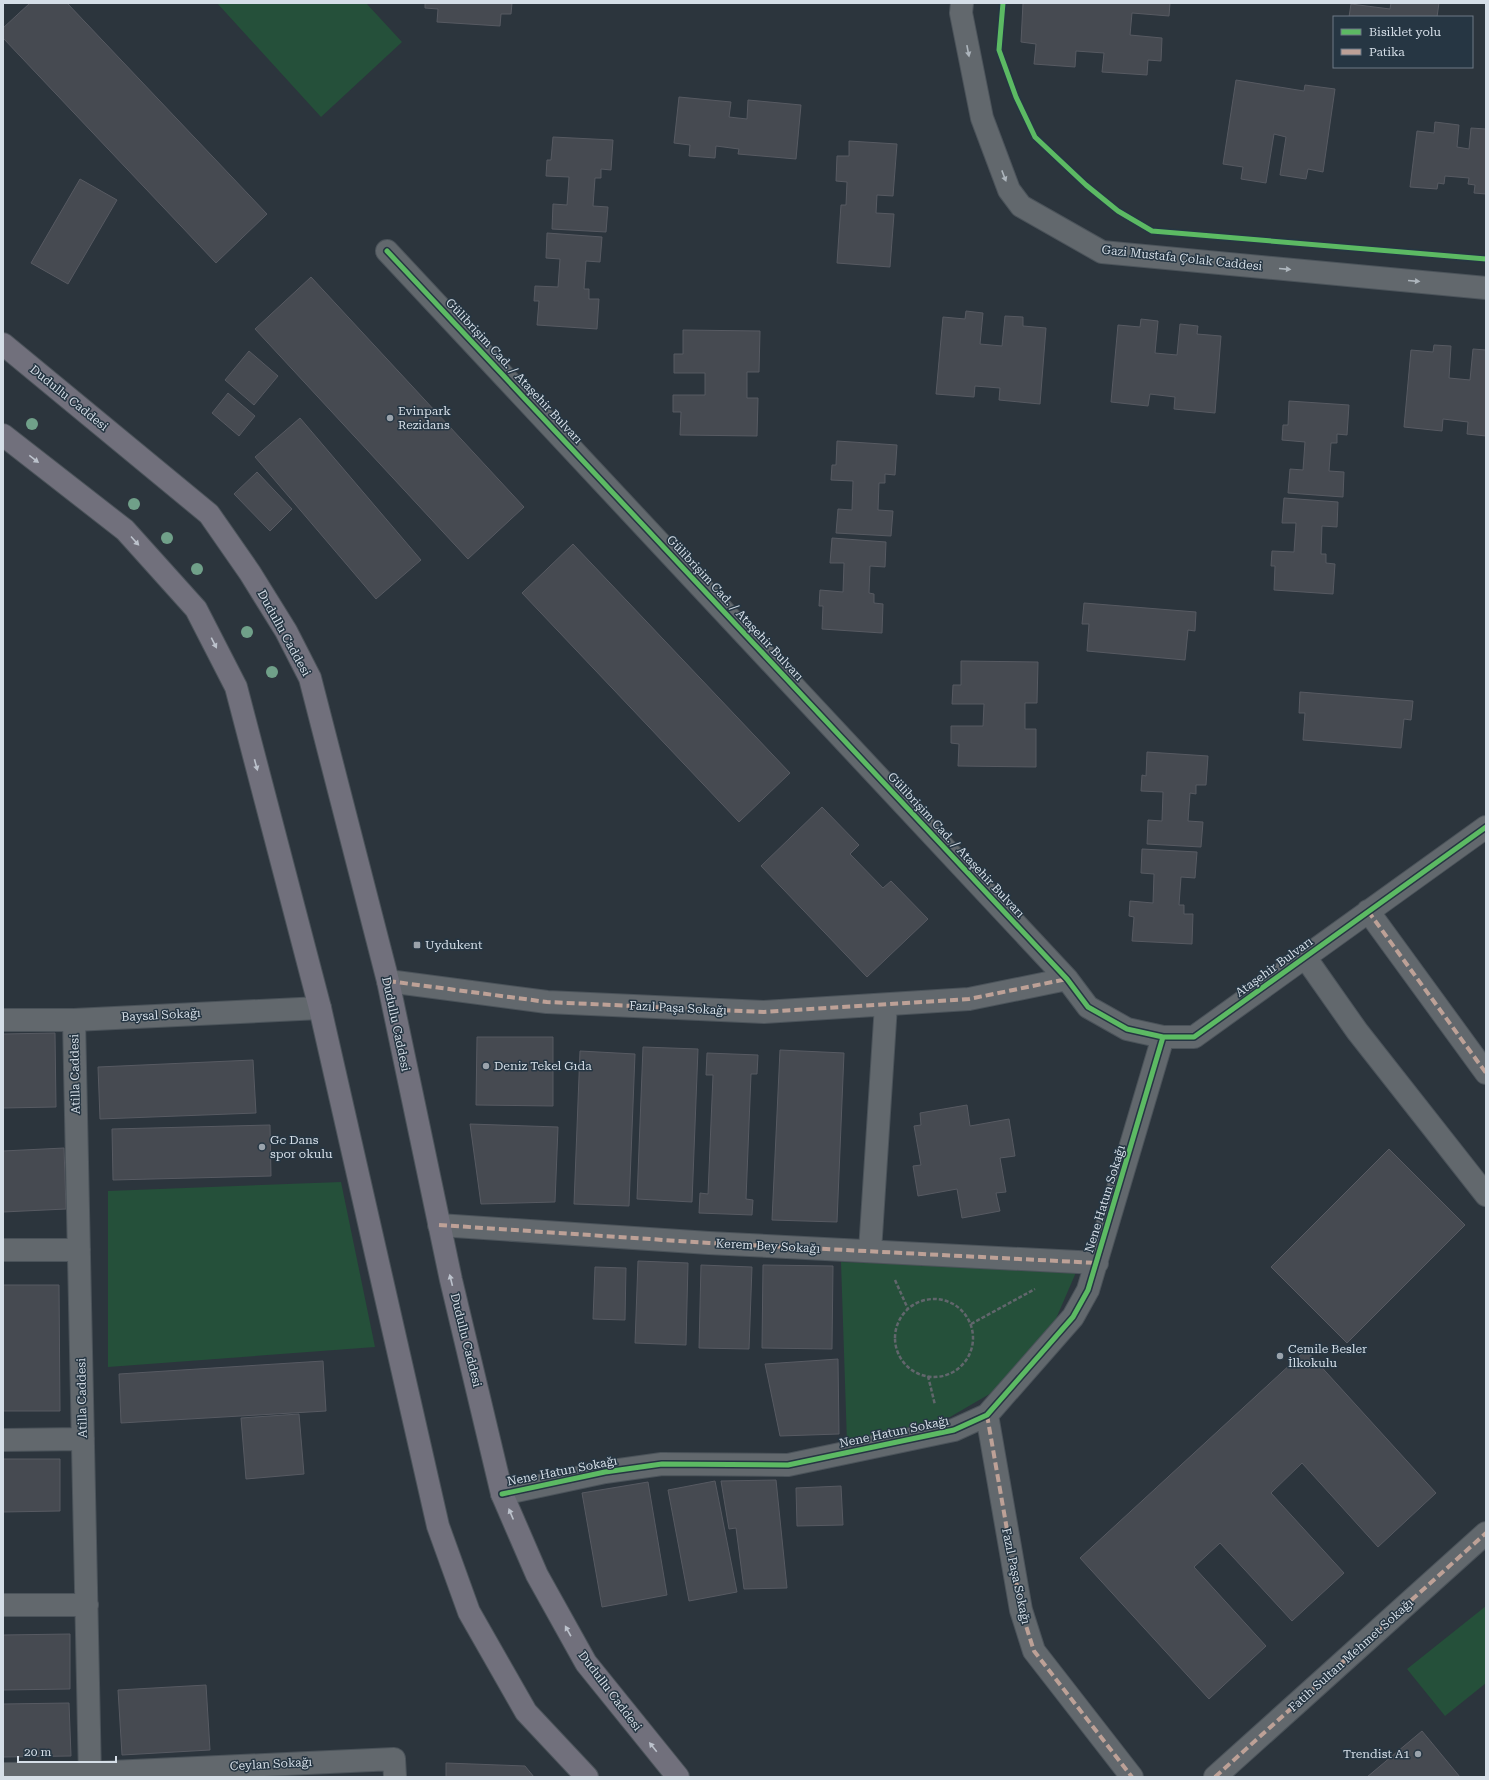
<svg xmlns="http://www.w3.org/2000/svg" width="1489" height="1780" font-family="'Roboto Serif',serif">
<rect width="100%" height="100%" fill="#2c353d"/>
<path fill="#25503a" d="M217,3H366L402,42L321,117Z
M341,1182L375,1347L108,1367V1191Z
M841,1262L1077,1270L1052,1328L1005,1385L950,1417L847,1443Z
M1486,1606V1683L1445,1716L1407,1669Z"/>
<path fill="#464a51" stroke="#575a62" d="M30,3H67L267,214L216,263L3,38V28Z
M425,3H512L511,14H501L500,26L437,22L438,9L425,8Z
M1023,3H1170L1169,16L1132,13L1130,35L1162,38L1161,61L1148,60L1147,75L1102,72L1104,53L1076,51L1075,67L1034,64L1036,44L1021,42Z
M1391,3H1439L1437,17H1349L1351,4L1390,9Z
M1236,80L1304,91L1305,85L1335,89L1323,172L1308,169L1306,179L1280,175L1286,137L1274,134L1266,183L1241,179L1243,167L1223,164Z
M679,97L731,102L729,117L747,119L748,100L801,105L796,159L738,154L739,149L716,146L715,158L689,156L690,145L674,143Z
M1435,122L1459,125L1457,147L1469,149L1471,128L1486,129V194L1474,193L1475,185L1468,184L1469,178L1445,176L1444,184L1438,183L1437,189L1410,187L1417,131L1434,133Z
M553,137L613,140L611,170L601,169V178H595L593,206L608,207L606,232L552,229L553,204L567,205L569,177L546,176L547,160H551Z
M849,141L897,144L893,196L877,195L876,213L894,214L890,267L837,263L841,205H846L847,182L836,181L837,156H849Z
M80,179L117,200L68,284L31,263Z
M547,233L602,237L600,262L586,261L584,289H589V299H599L597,329L537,325L539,301H534L535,286L558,287L560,259L546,258Z
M311,277L524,507L468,559L255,329Z
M966,311L983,313L980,344L1002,346L1005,316L1023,317V326L1046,328L1040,404L999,400L1000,388L975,386L974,397L936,394L943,317L965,319Z
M1141,319L1158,321L1155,353L1177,355L1180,324L1198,326L1197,334L1221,336L1215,413L1174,409L1175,397L1150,394L1148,406L1111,402L1118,325L1140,327Z
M683,330L760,331L759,372H747V398H758L757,436L680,435L681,412H673V395H705V373H674V354H683Z
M1434,345L1451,346L1449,378L1470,380L1473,349L1486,350V436L1467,434L1468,422L1443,419L1442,431L1404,427L1411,350L1433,352Z
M249,351L278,376L254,405L225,380Z
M228,393L255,416L239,436L212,413Z
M1289,401L1349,405L1347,435L1337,434V443H1331L1329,471L1344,472L1343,497L1288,493L1290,469L1303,470L1305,442L1282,440L1283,425H1288Z
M300,418L421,560L376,599L255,457Z
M837,441L897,445L895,475L885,474V483H879L878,510L893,511L891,536L836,533L838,509L852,510L853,481L831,480L832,465H836Z
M257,472L292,509L270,531L234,494Z
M1284,498L1338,502L1337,527L1322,526L1321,554H1326V563L1335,564L1333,594L1274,590L1275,566H1271L1272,551L1294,552L1296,523H1282Z
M832,538L886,542L885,567L870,566L869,593L874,594V603L883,604L882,633L822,629L823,606H819L820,590L843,592L844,563H830Z
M573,544L790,773L739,822L522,593Z
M1084,603L1196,612L1195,631L1188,630L1185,660L1087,651L1089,624H1082Z
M961,661L1038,662L1037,703H1025V729H1036V767L958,766L959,744L951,743V726H983L984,704H952L953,685H961Z
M1300,692L1413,701L1411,720L1404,719L1401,748L1303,740L1305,713H1299Z
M1147,752L1208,756L1206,785H1196V794L1190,793L1188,821L1203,822L1201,847L1147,844L1148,820L1162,821L1163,792L1141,791L1142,775L1146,776Z
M822,807L859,845L850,854L883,888L891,881L928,919L867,977L761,866Z
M1142,849L1197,852L1195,878L1181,877L1179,905H1184V914H1193L1192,944L1132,941L1134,917L1129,916L1130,901L1153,903L1154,874L1141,873Z
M55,1033L56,1107L3,1108V1034Z
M477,1037H553V1106L476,1105Z
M643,1047L698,1049L692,1202L637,1199Z
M780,1050L844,1053L837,1222L772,1220Z
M580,1051L635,1054L629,1206L574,1204Z
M707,1053L758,1055L757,1074H751L746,1199L753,1200L752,1215L699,1213L700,1193L708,1194L713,1075H706Z
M253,1060L256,1113L100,1119L98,1067Z
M967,1105L970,1126L1009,1119L1015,1156L1000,1158L1006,1192L996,1193L1000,1211L962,1218L957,1189L918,1196L913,1166L921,1165L914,1126L921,1125L920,1113Z
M470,1124L558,1127L555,1202L481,1204Z
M270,1125L271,1176L113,1180L112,1129Z
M64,1148L66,1209L3,1212V1151Z
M1389,1149L1465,1225L1347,1343L1271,1267Z
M638,1261L688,1263L686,1345L635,1343Z
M701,1265L752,1267L749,1349L699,1348Z
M763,1265L833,1266L832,1349L762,1348Z
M595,1267L626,1268L625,1320L593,1319Z
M3,1285H59L60,1411H3Z
M1306,1350L1436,1493L1378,1547L1302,1463L1271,1493L1344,1573L1292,1621L1220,1543L1194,1567L1266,1646L1209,1699L1080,1558Z
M838,1359L839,1434L780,1436L765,1364Z
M323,1361L326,1411L121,1423L119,1374Z
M299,1414L304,1474L246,1479L241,1418Z
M3,1459H60V1511L3,1512Z
M776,1480L787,1588L744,1589L736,1528L729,1529L721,1481Z
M715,1481L737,1592L689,1601L668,1490Z
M648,1482L667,1595L602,1607L582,1493Z
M841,1486L843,1525L797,1526L796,1488Z
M70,1634V1689L3,1690V1635Z
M206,1685L210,1750L122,1755L118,1690Z
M69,1703L71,1756L3,1757V1704Z
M1422,1731L1460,1777H1367Z
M446,1763L525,1766L534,1777H446Z"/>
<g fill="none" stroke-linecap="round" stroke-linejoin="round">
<g stroke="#4b535a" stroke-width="24">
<path id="minor" d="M962,3L961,13L982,118L1009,190L1021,206L1102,252L1486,288
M387,251L1067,979L1088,1007L1127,1029L1163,1037H1194L1486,827
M1368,911L1486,1073
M1305,957L1357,1031L1486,1195
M388,981L547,1002L764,1012L969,999L1067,979
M3,1020H74L320,1008
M74,1020L90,1777
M439,1225L709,1243L1097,1263
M3,1250H79
M870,1251L886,1005
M987,1415L1021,1610L1034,1651L1132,1777
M3,1440L83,1439
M502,1494L605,1472L662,1464L788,1465L954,1430L987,1415L1073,1317L1088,1290L1163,1037
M3,1605H87
M3,1774L90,1773L394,1759L395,1777
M1215,1777L1486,1533"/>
</g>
<g stroke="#4b535a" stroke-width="24">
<path id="major" d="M3,344L209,514L250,573L286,631L310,678L388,981L451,1280L502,1494L537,1575L586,1663L678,1777
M3,435L125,530L196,609L236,687L320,1008L438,1526L469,1612L526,1712L587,1777"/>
</g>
<path stroke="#61666c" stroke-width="2.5" stroke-dasharray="4 2" stroke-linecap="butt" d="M895,1280L908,1309
M895 1338a39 39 0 1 1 78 0a39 39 0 1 1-78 0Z
M971,1324L1035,1289
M928,1376L935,1405"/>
<use href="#minor" stroke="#62686d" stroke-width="22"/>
<use href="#major" stroke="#71707c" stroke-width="22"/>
<path stroke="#bda197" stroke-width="4" stroke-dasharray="8 4" stroke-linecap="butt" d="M1368,911L1486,1073
M388,981L547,1002L764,1012L969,999L1067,979
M439,1225L709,1243L1097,1263
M987,1415L1021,1610L1034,1651L1132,1777
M1215,1777L1486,1533"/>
<g stroke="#263643" stroke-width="8">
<path id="cycleway" d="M1003,3L999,50L1016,97L1035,137L1086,185L1118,211L1152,231L1486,259
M387,251L1067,979L1088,1007L1127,1029L1163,1037H1194L1486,827
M502,1494L605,1472L662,1464L788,1465L954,1430L987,1415L1073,1317L1088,1290L1163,1037"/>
</g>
<use href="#cycleway" stroke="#5cba63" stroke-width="5"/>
</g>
<g fill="#70a089">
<circle cx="32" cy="424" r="6"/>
<circle cx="134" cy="504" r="6"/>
<circle cx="167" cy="538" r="6"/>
<circle cx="197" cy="569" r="6"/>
<circle cx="247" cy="632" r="6"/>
<circle cx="272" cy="672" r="6"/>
</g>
<defs><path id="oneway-solid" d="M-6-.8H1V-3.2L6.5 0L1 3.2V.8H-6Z"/></defs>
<g fill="#adb5bc">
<use href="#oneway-solid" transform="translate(968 51) rotate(79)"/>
<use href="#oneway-solid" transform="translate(1004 176) rotate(69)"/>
<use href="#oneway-solid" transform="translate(1285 269) rotate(5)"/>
<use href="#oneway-solid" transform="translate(1414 281) rotate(5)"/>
</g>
<g fill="#bcc2cc">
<use href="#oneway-solid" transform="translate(34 459) rotate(38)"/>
<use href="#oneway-solid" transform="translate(135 541) rotate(48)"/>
<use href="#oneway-solid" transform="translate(214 643) rotate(63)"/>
<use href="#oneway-solid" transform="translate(256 765) rotate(75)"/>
<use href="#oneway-solid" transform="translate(451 1280) rotate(-104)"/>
<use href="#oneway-solid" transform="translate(511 1514) rotate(-113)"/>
<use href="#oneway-solid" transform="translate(568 1631) rotate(-119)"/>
<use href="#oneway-solid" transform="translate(653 1747) rotate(-129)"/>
</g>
<g fill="#9aa3ac" stroke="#263643" stroke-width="1.5">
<circle cx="390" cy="418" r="4"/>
<rect x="413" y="941" width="8" height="8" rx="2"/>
<circle cx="486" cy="1066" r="4"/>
<circle cx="262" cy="1147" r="4"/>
<circle cx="1280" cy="1356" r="4"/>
<circle cx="1418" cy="1754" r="4"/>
</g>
<g text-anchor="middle" stroke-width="3" stroke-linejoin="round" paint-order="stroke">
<g font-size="12" fill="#d5dee7" stroke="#263643">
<text transform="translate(1182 258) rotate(6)" y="4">Gazi Mustafa Çolak Caddesi</text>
<text transform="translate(514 371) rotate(47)" y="4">Gülibrişim Cad. / Ataşehir Bulvarı</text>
<text transform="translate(69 398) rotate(39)" y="4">Dudullu Caddesi</text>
<text transform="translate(735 608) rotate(47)" y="4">Gülibrişim Cad. / Ataşehir Bulvarı</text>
<text transform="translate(284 633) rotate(61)" y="4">Dudullu Caddesi</text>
<text transform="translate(956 845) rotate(47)" y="4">Gülibrişim Cad. / Ataşehir Bulvarı</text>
<text transform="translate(1274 967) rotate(-36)" y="4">Ataşehir Bulvarı</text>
<text transform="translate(678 1008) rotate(3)" y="4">Fazıl Paşa Sokağı</text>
<text transform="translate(161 1015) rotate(-3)" y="4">Baysal Sokağı</text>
<text transform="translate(396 1024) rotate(78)" y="4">Dudullu Caddesi</text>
<text transform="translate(75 1074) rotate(-91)" y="4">Atilla Caddesi</text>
<text transform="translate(1105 1199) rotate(-73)" y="4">Nene Hatun Sokağı</text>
<text transform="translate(768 1246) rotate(3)" y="4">Kerem Bey Sokağı</text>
<text transform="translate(466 1340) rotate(76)" y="4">Dudullu Caddesi</text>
<text transform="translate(82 1398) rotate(-91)" y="4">Atilla Caddesi</text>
<text transform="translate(894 1432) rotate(-12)" y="4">Nene Hatun Sokağı</text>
<text transform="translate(562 1471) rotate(-11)" y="4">Nene Hatun Sokağı</text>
<text transform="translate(1016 1576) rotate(78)" y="4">Fazıl Paşa Sokağı</text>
<text transform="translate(1351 1655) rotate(-42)" y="4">Fatih Sultan Mehmet Sokağı</text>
<text transform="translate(610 1691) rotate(53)" y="4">Dudullu Caddesi</text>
<text transform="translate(271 1764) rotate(-3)" y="4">Ceylan Sokağı</text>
</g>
<g font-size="12" fill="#d5dee7" stroke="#263643" text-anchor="start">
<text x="398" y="415">Evinpark<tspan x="398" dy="14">Rezidans</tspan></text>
<text x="425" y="949">Uydukent</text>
<text x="494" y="1070">Deniz Tekel Gıda</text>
<text x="270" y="1144">Gc Dans<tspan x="270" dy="14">spor okulu</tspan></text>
<text x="1288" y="1353">Cemile Besler<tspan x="1288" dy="14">İlkokulu</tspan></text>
<text x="1410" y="1758" text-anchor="end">Trendist A1</text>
</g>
</g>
<rect width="1489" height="1780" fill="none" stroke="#d5dee7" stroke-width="8"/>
<rect x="1333" y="16" width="140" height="52" fill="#263643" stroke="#6c7985"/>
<rect x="1341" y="29" width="20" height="6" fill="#5cba63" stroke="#6c7985"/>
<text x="1369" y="36" font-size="12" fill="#d5dee7">Bisiklet yolu</text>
<rect x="1341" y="49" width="20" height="6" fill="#bda197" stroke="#6c7985"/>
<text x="1369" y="56" font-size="12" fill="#d5dee7">Patika</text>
<path d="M18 1756v6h98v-6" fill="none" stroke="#d5dee7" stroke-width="2"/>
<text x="24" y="1756" font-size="12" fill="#d5dee7" stroke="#263643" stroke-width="3" paint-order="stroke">20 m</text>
</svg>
